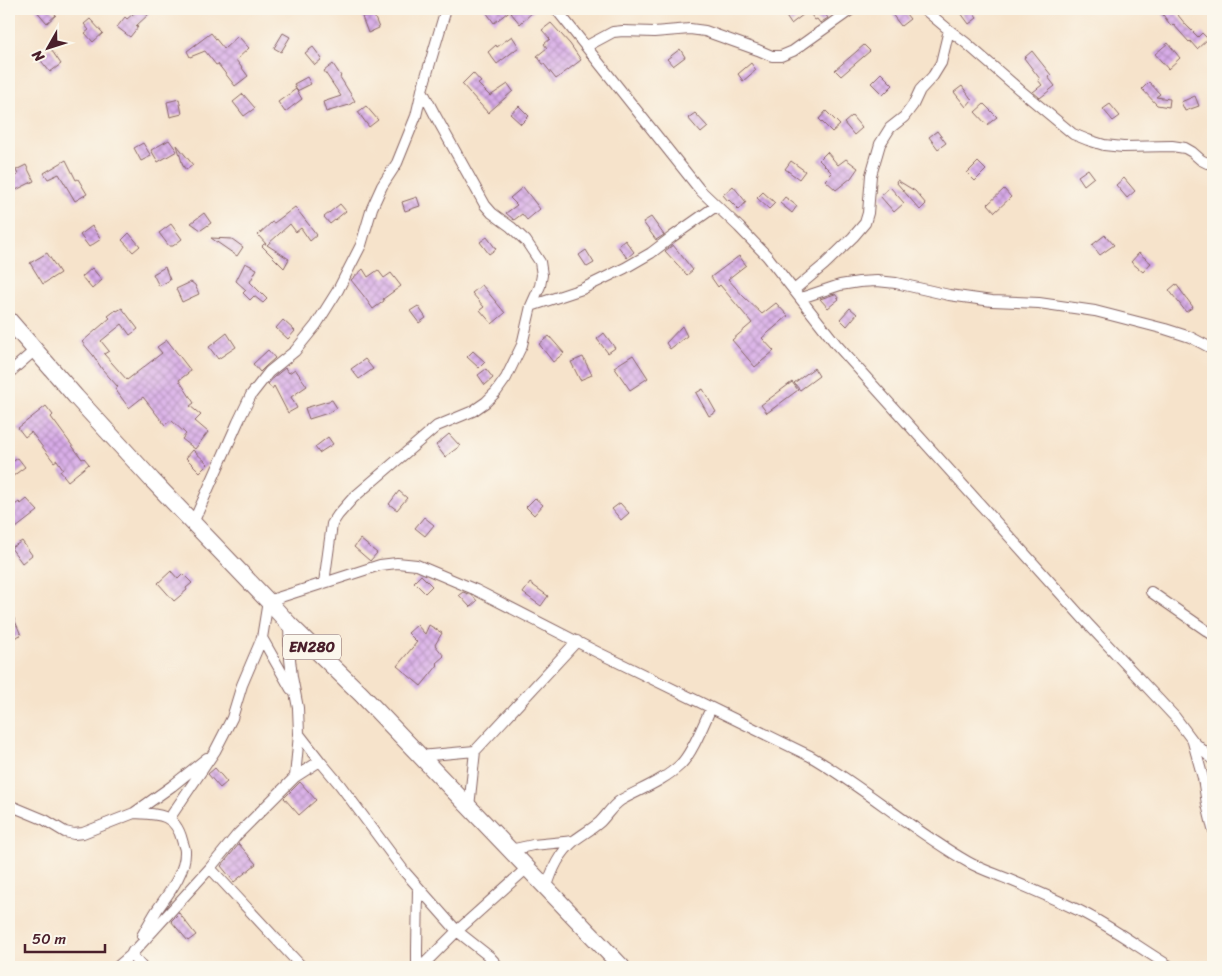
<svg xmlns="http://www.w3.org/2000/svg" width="1222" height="976" font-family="Sriracha,sans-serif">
<defs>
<pattern id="building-cross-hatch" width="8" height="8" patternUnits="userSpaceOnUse" patternTransform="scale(1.25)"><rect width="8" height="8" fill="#d7aae8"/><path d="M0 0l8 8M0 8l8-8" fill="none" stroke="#b08abc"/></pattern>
</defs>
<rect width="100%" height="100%" fill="#fbf7ec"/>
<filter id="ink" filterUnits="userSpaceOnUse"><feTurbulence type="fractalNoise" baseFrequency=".02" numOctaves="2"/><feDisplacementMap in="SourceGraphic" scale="10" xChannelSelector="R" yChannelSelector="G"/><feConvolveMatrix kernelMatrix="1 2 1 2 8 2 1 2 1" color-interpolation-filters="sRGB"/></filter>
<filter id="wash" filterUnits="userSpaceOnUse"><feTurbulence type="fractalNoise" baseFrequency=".0096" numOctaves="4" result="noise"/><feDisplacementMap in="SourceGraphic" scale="20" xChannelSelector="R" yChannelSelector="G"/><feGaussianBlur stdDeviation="1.12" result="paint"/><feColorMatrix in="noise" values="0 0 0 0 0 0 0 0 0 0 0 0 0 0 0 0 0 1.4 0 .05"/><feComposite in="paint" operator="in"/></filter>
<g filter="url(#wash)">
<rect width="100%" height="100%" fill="#f6e3cb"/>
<g id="blocks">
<path fill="url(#building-cross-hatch)" d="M35,9H51L56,15L47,23Z
M139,9H144L149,14L136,26L138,27L130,37L117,27L125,17L127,19Z
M484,9H512L494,23Z
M516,9H536L520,24L511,13Z
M787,9H821L828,18L820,23L817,19L815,20L808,11L791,24L783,12Z
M888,9H902L910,19L901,26Z
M958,9H970L977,18L969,24Z
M1159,9H1173L1186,25L1198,37L1202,33L1208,39L1197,49L1190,41L1189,42L1173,24L1171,26Z
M373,13L379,28L368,33L362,17Z
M90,19L103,33L93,42L85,33L89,30L84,24Z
M551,23L570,44L581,60L556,79L544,64H543L537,56L547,48L544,44L550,39L542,30Z
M211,33L224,49L238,36L249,48L236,60L248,76L235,86L218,64L216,65L205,51L190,57L187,51Z
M283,33L290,37L281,52L274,48Z
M512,36L519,47L497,64L488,52L496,45L497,47Z
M1168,43L1180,58L1168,69L1155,54Z
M864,45L870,51L841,76L835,70Z
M313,47L322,59L315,65L305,53Z
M50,48L61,64L50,72L38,57Z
M680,49L685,57L673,66L667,59Z
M1032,51L1051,75L1048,77L1055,86L1040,98L1033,92L1042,85L1038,80L1040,79L1024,58Z
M751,63L756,70L743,81L738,74Z
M333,64L341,76L340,77L355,101L349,105L326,112L323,102L341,96L324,71Z
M473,73L481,82L478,84L490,96L508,84L513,91L488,113L462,84Z
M881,73L893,85L883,95L871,83Z
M307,77L311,84L297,91L294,84Z
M1149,82L1160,94L1156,97L1170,99L1169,107L1157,105L1142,89Z
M962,86L972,100L966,107L954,92Z
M296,89L302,99L285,112L278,102Z
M243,94L255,108L244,116L233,102Z
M1195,96L1199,106L1185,111L1181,102Z
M179,99L182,114L170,117L167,102Z
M984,104L997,117L987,125L975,112Z
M1110,104L1120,116L1113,121L1103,109Z
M366,106L378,120L369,127L358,112Z
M519,106L529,116L521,124L510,114Z
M826,111L840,125L832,132L819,119Z
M695,113L708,127L701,133L688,118Z
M852,116L862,128L854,135L844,123Z
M937,131L946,143L938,149L929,137Z
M169,140L177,151L158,162L151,150Z
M143,143L151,156L141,161L134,148Z
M177,145L193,165L186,170L183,166Z
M827,152L838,165L846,159L858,168L851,178L836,190L825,180L832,173L819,160Z
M66,160L76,180L78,179L87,194L75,201L59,174L48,179L44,173Z
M791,161L805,171L799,179L785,169Z
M978,162L986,170L975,181L967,173Z
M26,165L34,181L16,190L11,178L18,175L16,170Z
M1088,169L1094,177L1084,185L1078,176Z
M1124,178L1135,191L1127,198L1116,185Z
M897,180L915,191L926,204L920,210L896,182Z
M733,186L746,202L739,210L729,200L728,201L723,195Z
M523,187L540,209L527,220L522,214L514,220L506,213L517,205L510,198Z
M890,187L904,203L894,212L880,196Z
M1004,189L1011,197L995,212L988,204Z
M763,192L775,203L769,209L757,198Z
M417,197L420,206L405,211L402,202Z
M785,197L797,206L792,213L780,203Z
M340,204L346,211L330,224L324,217Z
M295,207L317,235L310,241L301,228L296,232L290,224L267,245L289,259L284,268L262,246L264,244H266L258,235L272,222L274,223Z
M204,213L211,223L201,230L191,223Z
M651,217L664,235L656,240L643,222Z
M171,224L182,239L173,246H169L159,233Z
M92,226L101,239L89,247L80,235Z
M129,233L140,246L133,252L122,240Z
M1105,235L1114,245L1100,255L1092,245Z
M487,237L496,249L489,254L480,242Z
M211,238L232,239L243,247L237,256Z
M625,240L634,252L627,258L618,246Z
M673,245L693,270L687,275L665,251Z
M586,250L594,263L587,267L579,255Z
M47,253L60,273L43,284L30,263Z
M1139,253L1151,263L1143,272L1131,262Z
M739,256L746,265L728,279L743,296L762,314L776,303L788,316L762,338L774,351L755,367L732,340L752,323L720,285L718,287L711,277Z
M245,263L257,269L250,282L267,299L263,303L254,296L250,300L243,293L246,290L236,281Z
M165,267L170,280L159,286L153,274Z
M92,268L102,280L92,289L82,277Z
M363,269L368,277L378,270L384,278L391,273L401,286L383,299L384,301L373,309L363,295L351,280Z
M191,282L195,285L199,294L182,302L176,289Z
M1176,284L1193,307L1186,312L1169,290Z
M482,285L505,313L492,324L480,310L484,307L472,293Z
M835,294L839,299L828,308L820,299Z
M418,306L426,318L419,323L410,311Z
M122,308L138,329L130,335L122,324L101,341L109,351L104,354L127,380L162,353L157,347L167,340L191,371L179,380L194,403L190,406L201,415L195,421L208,432L195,449L182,439L186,434L171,420L165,425L143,397L129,408L115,389L118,387L102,369L93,355L82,342L110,318L108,316L116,310L117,311Z
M850,308L857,314L847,326L840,319Z
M283,320L295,331L288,339L276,328Z
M682,326L687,336L670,349L666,343Z
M227,333L236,347L218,359L209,347Z
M604,333L615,348L608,353L597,339Z
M549,336L564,353L553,362L539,344Z
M268,350L275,358L265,367L260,372L253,364Z
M473,351L485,362L479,368L467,357Z
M633,355L648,378L630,390L614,367Z
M583,357L592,375L580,380L571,362Z
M365,359L373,369L359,379L351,369Z
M285,368L289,373L295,369L307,386L291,397L297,408L288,413L274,386L272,389L268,384L274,377Z
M814,368L819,376L800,390L794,383Z
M486,369L493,378L485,385L478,375Z
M792,382L798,390L767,413L761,405Z
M703,389L716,412L709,416L696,393Z
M332,400L337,408L328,413L309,419L305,408Z
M46,406L53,415L51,417L82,459L84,458L89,464L68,481L60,471L63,469L57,460L54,462L31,432L25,437L18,428Z
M449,434L460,446L445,457L436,445Z
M328,437L333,444L319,453L315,447Z
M193,450L208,464L200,472L186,458Z
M18,458L25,467L9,479V464Z
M399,491L407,498L397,510L389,504Z
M535,498L543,505L534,515L526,507Z
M27,499L38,511L16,528L9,518V509L19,502L21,504Z
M620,503L629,513L621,520L612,509Z
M424,517L434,525L425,536L415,528Z
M360,539L377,553L370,561L354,547Z
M22,541L32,555L22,563L11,548Z
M171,571L178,579L183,574L192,583L186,588L187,590L174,601L158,583Z
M421,575L432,586L425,593L414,582Z
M530,583L548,596L541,606L523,593Z
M463,592L473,596L477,601L470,607L459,595Z
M9,607L21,635L11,639L9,634Z
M417,625L425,634L429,625L442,633L435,645L444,656L436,663L438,665L421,686L397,666L417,642L408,633Z
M215,768L227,782L220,788L208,774Z
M300,782L316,800L299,815L284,798Z
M239,844L256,864L234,882L221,866Z
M179,913L196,935L188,941L171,921Z"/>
</g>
</g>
<g filter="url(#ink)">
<use href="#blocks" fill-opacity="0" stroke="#866463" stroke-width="1"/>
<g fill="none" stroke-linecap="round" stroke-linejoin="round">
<g stroke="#866463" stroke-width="12">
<path id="street" d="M556,9L700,190L739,227L767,256L836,344L1088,624L1175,717L1193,741L1213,760
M924,9L949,30L966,43L1020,90L1073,134L1088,140L1104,145L1123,147L1172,146L1185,148L1192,152L1201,160L1207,163L1213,162
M587,46L613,32L623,31L654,32L690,29L705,31L758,50L772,56H781L793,51L852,9
M794,290L824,265L853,237L865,223L868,213L871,175L880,144L890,128L904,117L913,105L920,90L933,76L941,63L949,30
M801,298L840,285L859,282L877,281L896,283L949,295L992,301L1039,303L1095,311L1165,329L1190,337L1213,349
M531,306L582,289L625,268L651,253L672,237L716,206
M9,373L35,350
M193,523L238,422L251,395L269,372L295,351L316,325L338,290L361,245L372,208L382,186L397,163L416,116L422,90L446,9
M324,583L332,524L338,515L353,498L437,426L473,411L486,402L496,392L506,378L522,345L531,306L540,286L542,275L540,262L526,241L511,227L492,213L485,205L435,115L422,90
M1151,592L1213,635
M289,624L290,659L292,677L298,708L299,734L320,761L340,785L404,871L457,931L490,957L499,967
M262,638L291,689
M1193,742L1203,778L1207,804L1213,829
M420,756L475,751
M295,777L299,734
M9,805L45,820L65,832L74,834L83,833L134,813L172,786L207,758
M469,807L475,751L577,641
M134,813C158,814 175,813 182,840C183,844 185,848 185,851C186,872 168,894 157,910C152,918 147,927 142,936
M169,819L215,751L232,718L242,685L262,638L268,601L380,565L397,563L417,565L476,590L597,652L810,756C865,788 913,831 968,862C982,870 996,874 1010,880C1034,890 1057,900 1080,911C1112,927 1141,949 1171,967
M510,850L533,845L574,841
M210,868L302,967
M546,889C552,870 559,853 575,840C583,834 592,829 600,822C607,815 612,806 621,800C641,789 663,781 680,765C692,754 704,723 711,708
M133,951L131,955L142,967
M117,967L131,955L210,868L237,835L295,777L320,761
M417,967V949L418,888
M421,967L457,931L527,868"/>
</g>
<g stroke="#866463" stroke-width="18">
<path id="primary" d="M9,320L76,397L152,480L268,601L289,624L361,694L622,967"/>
</g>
<use href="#street" stroke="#fff" stroke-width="10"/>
<use href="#primary" stroke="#fff" stroke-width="16"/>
</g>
</g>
<g text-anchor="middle" stroke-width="4.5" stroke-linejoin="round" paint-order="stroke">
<rect fill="#fbf7ec" stroke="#7f6065" stroke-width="1" x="283" y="634.5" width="58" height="25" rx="4"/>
<g font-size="15" font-weight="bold" fill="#4a1f2b">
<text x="312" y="652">EN280</text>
</g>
</g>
<rect width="1222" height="976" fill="none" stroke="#fbf7ec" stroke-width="30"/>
<g transform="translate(48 48) rotate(231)" stroke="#fbf7ec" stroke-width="4" paint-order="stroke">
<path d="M0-4L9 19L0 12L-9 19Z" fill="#4a1f2b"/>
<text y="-8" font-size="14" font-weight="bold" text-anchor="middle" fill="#4a1f2b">N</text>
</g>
<path d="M25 944v8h80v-8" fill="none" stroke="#4a1f2b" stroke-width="2.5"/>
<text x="32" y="944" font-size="15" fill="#4a1f2b" stroke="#fbf7ec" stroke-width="4" paint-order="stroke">50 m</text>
</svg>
